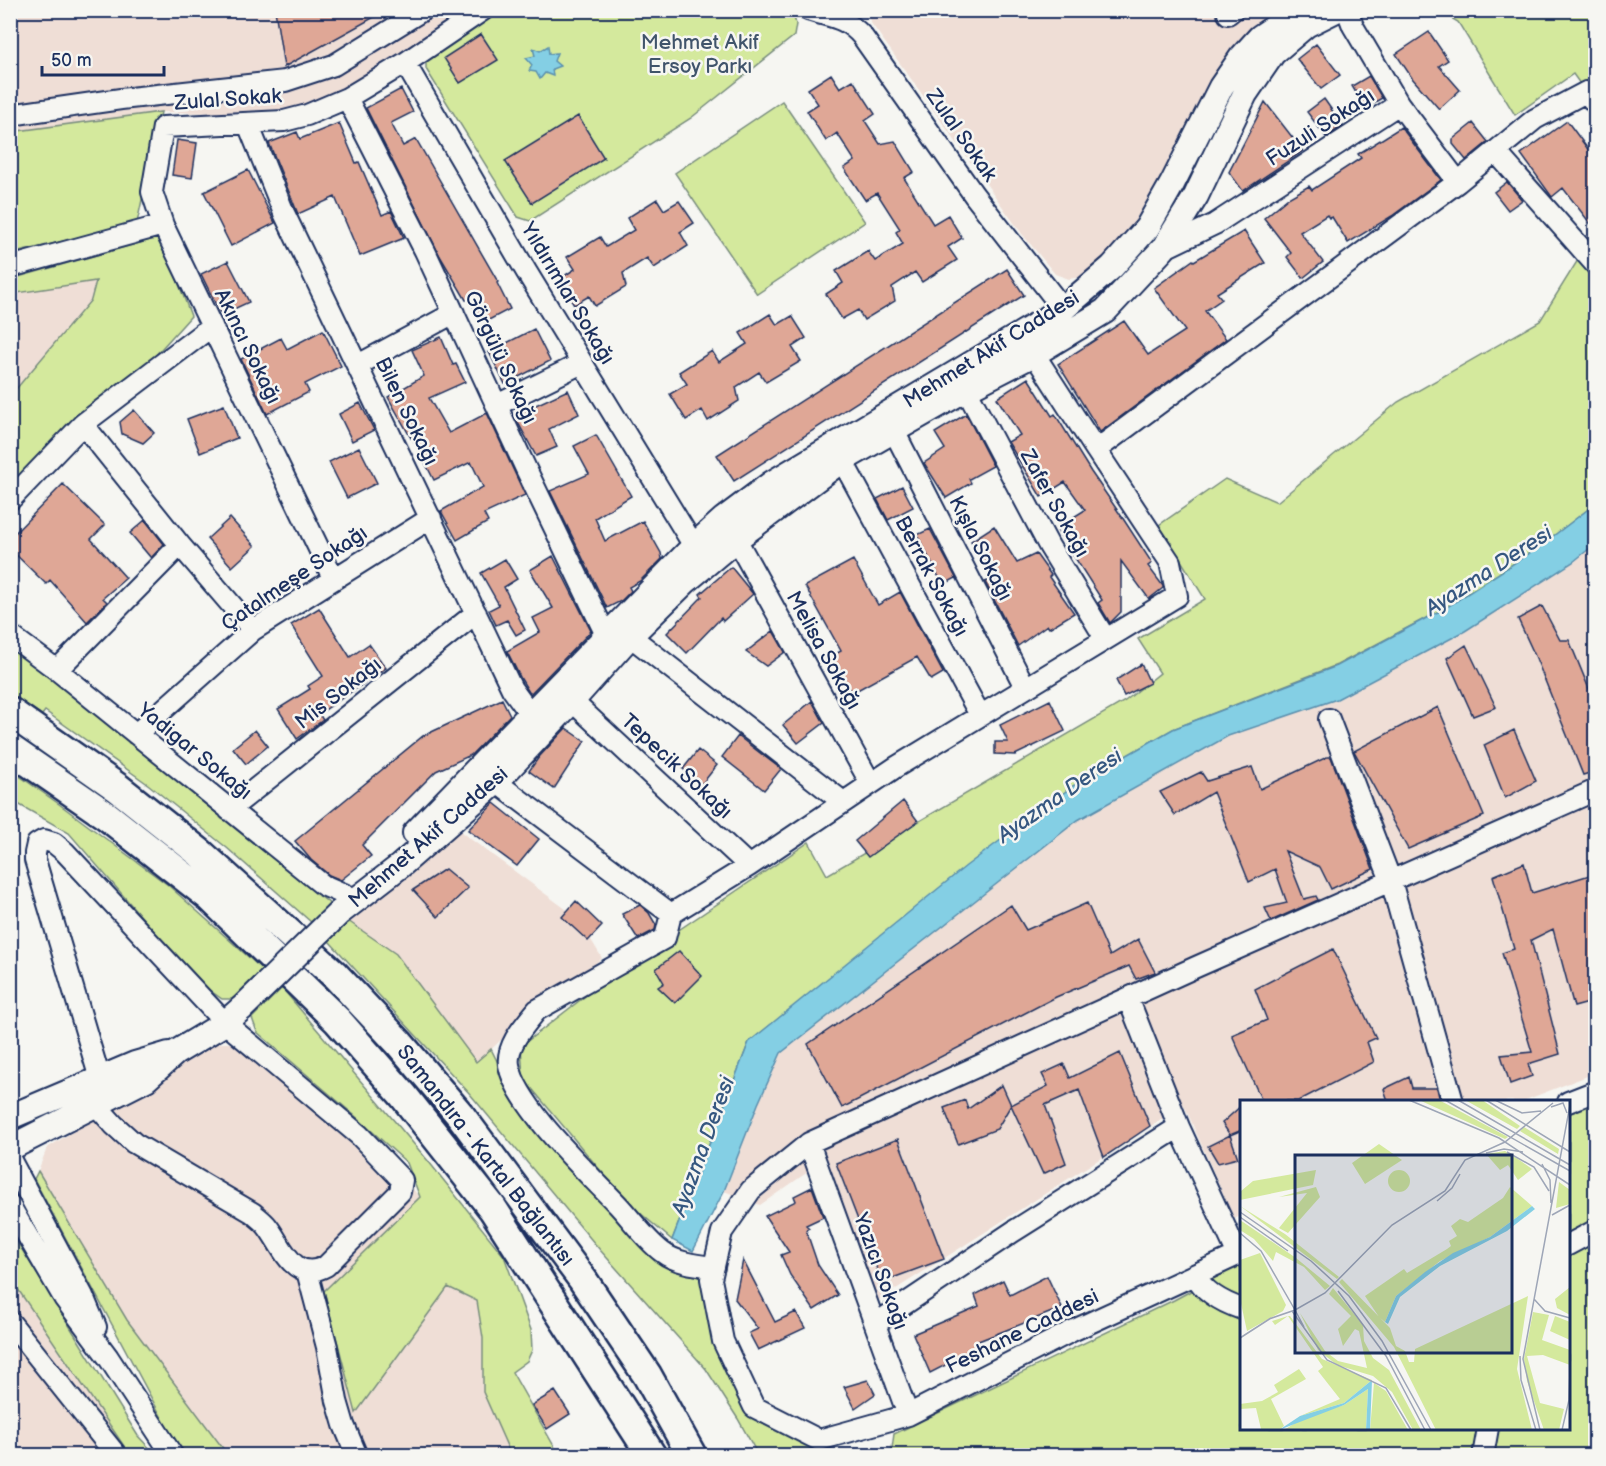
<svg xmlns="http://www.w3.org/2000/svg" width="1606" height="1466" font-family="'Balsamiq Sans',sans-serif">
<rect width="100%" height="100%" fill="#f6f6f2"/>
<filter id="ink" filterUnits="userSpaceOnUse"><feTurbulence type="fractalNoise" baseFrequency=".0167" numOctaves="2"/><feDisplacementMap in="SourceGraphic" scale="12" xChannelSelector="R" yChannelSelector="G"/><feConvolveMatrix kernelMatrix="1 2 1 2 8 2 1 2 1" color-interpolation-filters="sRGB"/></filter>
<g filter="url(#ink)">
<path fill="#efded6" d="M10,11H460L365,77L313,104L274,114L161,112L11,132Z
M869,11H1278L1250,28L1225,59L1174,153L1132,226L1094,267L1080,277L1069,279L1055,274L1022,234L871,23Z
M96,281L91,300L11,395V294Z
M1595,544V1073L1523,1101L1242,1102L1241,1216L1234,1219L1184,1105L871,1305L818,1165L760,1205L724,1191L758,1104L781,1053L1078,820L1228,736L1338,699L1465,631L1573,562Z
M457,829L578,918L602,958L503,1038L477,1063L396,954L348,921Z
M215,1043H245L357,1129L420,1197L324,1291L356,1412L447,1287L477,1301L483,1338V1392L511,1455H228L127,1320L38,1171L47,1148Z
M11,1279L130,1455H11Z"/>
<path fill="#d4e99d" stroke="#788c7e" stroke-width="1.5" d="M792,10L796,24L794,36L691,118L530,221L518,217L426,69V62L434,53L499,11Z
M1439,11H1595V105L1573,74L1515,115L1458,22Z
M782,101L865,222L757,294L675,173Z
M161,112L137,223L11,254L10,132Z
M161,237L191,316L11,515V395L91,300L96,281L11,294V279Z
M1591,239L1595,243V504L1539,547L1447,607L1337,665L1173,729L1073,786L749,1042L672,1240L626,1201L523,1078L521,1046L615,973L809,842L827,875L1125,701L1160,673L1138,639L1205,599L1159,525L1225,479L1277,502L1398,402L1540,321Z
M10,647L69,691L194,795L330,904L311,922L227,848L149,785L45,711L42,715L11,694Z
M11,770L59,804L168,885L263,970L234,999H222L198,982L69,833L11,800Z
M348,921L396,954L476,1062L491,1049L521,1109L653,1255L705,1280L750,1415L820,1451L821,1455H758L738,1419L706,1369L600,1250L470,1094L329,941Z
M282,988L429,1162L504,1256L531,1330L532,1350L527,1361L512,1372L559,1455H511L483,1392V1338L477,1301L448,1287L356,1413L324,1291L420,1197L407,1163L354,1115L257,1032L252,1018Z
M1595,1099V1455L891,1456L894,1434L1174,1300L1241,1264L1242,1428H1568L1569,1110Z
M38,1171L127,1320L228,1455H189L176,1444L34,1179Z
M11,1232L138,1436L156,1455H130L11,1279Z"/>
<path fill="#84cfe4" stroke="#5a8fae" stroke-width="1.5" d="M548,46L549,54L557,53L554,61L560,66L552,69L553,76L545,73L540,79L536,72L529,71L532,65L526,58L535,56L533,48L540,51Z
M1595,504V544L1573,562L1465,631L1337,699L1228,736L1078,820L781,1053L758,1104L724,1191L693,1251L672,1240L749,1042L966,866L1073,786L1173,729L1337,666L1447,607L1539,547Z"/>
<path fill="#dfa796" stroke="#1b2f5e" stroke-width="1.5" d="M275,10H387L284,67Z
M1429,32L1448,60L1439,66L1460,90L1439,109L1412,78L1396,54Z
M481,34L498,60L460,83L444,58Z
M1316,44L1340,75L1321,89L1297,59Z
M831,74L840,88L853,80L875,114L865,121L880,144L895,141L914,172L904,178L933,224L948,215L962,238L948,247L957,260L922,282L915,272L892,287L895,301L864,320L858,310L842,319L826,294L843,283L836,271L868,251L875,261L903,244L896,232L900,229L877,193L865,200L844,168L855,161L837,133L826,141L807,111L818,104L808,89Z
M1369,76L1382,98L1365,108L1352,86Z
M401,89L413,112L391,123L403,146L416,139L498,282L497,283L510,309L483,323L469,299L466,300L440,256L366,108Z
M1324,99L1343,126L1326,137L1307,112Z
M1265,102L1303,151L1243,191L1229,172Z
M578,116L604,158L532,203L505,161Z
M1567,121L1596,160V231L1563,188L1552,197L1521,154Z
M339,123L356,163L359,162L382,215L391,211L404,238L360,256L335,197L298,214L269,143L297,132L300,139Z
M1473,123L1488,142L1466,160L1453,144V139Z
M1401,127L1441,180L1392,216L1348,243L1332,217L1329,218L1327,215L1300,232L1323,262L1303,278L1287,257L1291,253L1264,218L1288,198L1309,186L1312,190L1361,158L1358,154Z
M177,140L197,143L192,178L172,175Z
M248,170L275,223L231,246L204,192Z
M1507,182L1522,200L1508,210L1494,192Z
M657,199L664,210L679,201L694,223L680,232L688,246L654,268L647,258L623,273L626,287L595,306L589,296L574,305L558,280L575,269L567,257L600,237L606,247L634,230L627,218Z
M1244,231L1265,263L1217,293L1222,299L1205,311L1226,339L1100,432L1058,364L1124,321L1148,355L1185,331L1154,288L1193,260L1194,261Z
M228,261L249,302L221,315L201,274Z
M1007,269L1024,295L734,481L717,455Z
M770,314L777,325L792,316L806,338L792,347L801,361L766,382L759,372L736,387L739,401L708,421L702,410L686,420L670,394L687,384L679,372L712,351L719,362L747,344L740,333Z
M534,329L550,361L505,384L489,352Z
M323,330L341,366L305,384L309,392L267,414L241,359L281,338L287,349Z
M441,337L453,365L456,364L465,382L429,398L449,433L487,413L525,495L484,514L488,522L457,540L441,511L483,487L471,462L434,480L412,437L411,438L388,397L424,376L412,350Z
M1028,378L1052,416L1055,414L1091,472L1122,517L1152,563L1148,566L1163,586V588L1149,599L1121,561V612L1110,623L1098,603L1102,600L1056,528L1085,510L1065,482L1041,497L1008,442L1020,435L997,398Z
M568,390L579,414L549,429L557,447L536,456L514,415Z
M360,403L374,430L352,441L339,414Z
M224,405L237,438L200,453L187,419Z
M134,410L154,433L143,443L122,434L120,422Z
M966,414L993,466L969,479L971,483L946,498L924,463L945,449L935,433Z
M596,435L631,496L595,518L605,541L643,521L661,553L662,559L640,581L629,587L631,591L621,601L607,608L550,491L589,474L574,446Z
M359,447L377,483L347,498L329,462Z
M63,484L105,525L91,539L126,578L103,598L107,602L87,622L50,580L46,584L10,549V538Z
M902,486L913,507L888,520L877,499Z
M230,518L255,546L232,567L207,539Z
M145,520L164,544L151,558L130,533Z
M994,526L1017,563L1036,554L1051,575L1049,577L1074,613L1049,628L1047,625L1018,646L985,582L994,579L971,541Z
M930,529L956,578L943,585L917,535Z
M553,556L591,631L530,694L521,679L507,651L540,632L533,618L553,608L530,570Z
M505,559L517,579L504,587L525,630L516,635L507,620L496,625L489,610L499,605L481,573Z
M853,560L878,605L900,592L943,673L931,680L917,657L852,693L832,656L841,651L805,586Z
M731,567L753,594L723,621L721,618L687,653L667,633L702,597L700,594Z
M1542,606L1560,640H1569L1596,706V771L1583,775L1536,658L1518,619Z
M319,608L350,657L369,644L386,668L319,714L323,720L297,739L278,709L310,689L308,686L323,676L291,625Z
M773,631L785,652L766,666L746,652Z
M1466,645L1496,707L1473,716L1447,658Z
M1141,664L1150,683L1124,696L1116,680Z
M502,699L510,715L471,755L436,771L362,845L371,856L341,880L329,875L311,860L295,841L423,736Z
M1050,700L1065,731L1015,755L995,754V742H1008L1000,725Z
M812,701L824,723L798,743L783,725Z
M1438,707L1484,816L1408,849L1354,751Z
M566,728L585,741L554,789L529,771L539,757Z
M255,730L268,746L246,764L233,748Z
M1514,730L1536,781L1505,798L1484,745Z
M738,736L781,769L764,790L722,757Z
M698,750L717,765L702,784L683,769Z
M1327,757H1331L1373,869L1331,889L1320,867L1285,851L1304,899L1316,896L1318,900L1271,921L1265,908L1287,903L1275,869L1249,882L1213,792L1175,815L1160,792L1201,772L1207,781L1252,767L1260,789Z
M903,801L918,821L868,857L855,841Z
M494,803L539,839L517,866L468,830Z
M1524,863L1532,893L1596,873V1001L1574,1007L1553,929L1531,940L1560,1054L1528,1064L1532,1076L1510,1084L1501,1055L1532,1052L1502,953L1514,949L1493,876Z
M445,869L468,888L438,917L413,890Z
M576,901L602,926L588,941L562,917Z
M1087,903L1110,956L1138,939L1155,972L1136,979L1129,966L1056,997L842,1108L808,1044L1011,905L1026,930Z
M640,905L649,913L656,925L655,930L638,939L622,914Z
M1333,949L1376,1038L1367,1042L1374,1062L1298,1101H1262L1232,1035L1267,1020L1255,989Z
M679,951L702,976L675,1003L658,987L664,983L656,969Z
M1120,1053L1150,1126L1104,1157L1079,1090L1045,1105L1066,1163L1043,1174L1011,1105L1048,1086L1042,1074L1064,1064L1070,1078Z
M1409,1077L1412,1088H1437L1440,1101H1388L1384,1089Z
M1002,1085L1011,1105L997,1129L958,1144L944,1108L965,1100L968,1109Z
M1242,1105V1130L1230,1135L1222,1123Z
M1230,1135L1238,1158L1218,1163L1208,1146Z
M898,1139L944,1259L882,1282L836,1163Z
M812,1187L823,1217L806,1225L809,1228L806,1230L818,1265L838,1295L814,1310L790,1275L781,1255L789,1252L765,1216L796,1201L794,1196Z
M743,1260L775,1322L796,1312L805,1328L758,1350L749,1333L758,1329L735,1299Z
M1047,1276L1062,1308L976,1342L979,1348L930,1373L913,1334L979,1306L975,1295L1003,1280L1010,1295Z
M868,1380L875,1394L855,1408L844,1387Z
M555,1391L570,1414L547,1429L532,1405Z"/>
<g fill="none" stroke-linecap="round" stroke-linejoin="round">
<g stroke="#1b2f5e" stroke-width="24">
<path id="minor" d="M808,10C832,18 844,16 862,36L974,195L1063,309
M1347,10L1353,26L1399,104
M1228,14L1233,10
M405,63L526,271L694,546
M347,98L425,251L526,469L607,637
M10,115L121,99L285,81L334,65L423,10
M248,124L284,213L512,689L531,715
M1496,152L1596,265
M1163,249L1215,224L1399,104L1458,182
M10,267L163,225
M1034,354L1096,450
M358,365L454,313
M966,389L1049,546L1105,638
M497,405L582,363
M83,424L212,326
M894,431L1025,687
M842,460L980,715
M10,500L83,424L180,545
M736,539L871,784
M333,578L163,225L152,192L163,127L284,121L307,115L347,98L405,63L483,10
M10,635L57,670L323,885L353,898
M630,636L843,802
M57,670L180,545L253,630
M572,701L749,866
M1329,719L1391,881L1453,1102
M136,734L253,630L431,518
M496,782L671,914
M229,810L476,613
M1128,998L1179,1127L1238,1255
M1568,1102L1596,1091
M96,1105L114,1125L134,1143L253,1213C257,1217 263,1221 267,1226C283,1246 293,1284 326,1266L400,1192L402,1180L359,1135L225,1023L65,852L54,843L44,840L37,844L35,853V860L100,1079
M809,1143L908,1415
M10,1159L83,1296L96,1327
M10,1206L64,1298L108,1357L173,1456
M1568,1245L1596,1230
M1242,1253L1072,1331L908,1415L819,1440L754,1407L723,1341L711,1279L722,1232L751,1190L809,1143L1196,967L1596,790
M714,1267C697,1265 676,1263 662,1252C645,1239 632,1220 618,1205C588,1173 516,1106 509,1065C506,1045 525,1025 537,1010L665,938L671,914L749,866L896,767L1177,596L1170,562L1096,450L1458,182L1535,119L1586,92L1596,104
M307,1271L327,1347L337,1401L344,1425L357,1456
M1195,1275C1204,1292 1224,1303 1242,1309
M10,1322L117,1456
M875,1324L1014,1231L1179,1127
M1483,1456L1488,1428"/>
</g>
<g stroke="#1b2f5e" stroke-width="28">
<path id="major" d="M415,833L694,546L724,519L772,483L1063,309L1112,267L1147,228L1172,184L1221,87L1241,58L1260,37L1300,10
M339,913L400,866L496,782L572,701L630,636L686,581L736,539L842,460L966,389L1034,354L1105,311L1163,249L1196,196L1245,94L1273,53L1306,25L1336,10
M10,1117L135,1064L169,1054
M10,1148L146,1079L175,1053L225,1023L242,1008"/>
</g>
<g stroke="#1b2f5e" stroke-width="33">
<path id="highway" d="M10,712L118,788L200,853L335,975L399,1043L461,1116L583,1280L647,1375L692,1456
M10,749L107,816L210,897L338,1021L403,1095L493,1209L652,1456"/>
</g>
<use href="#minor" stroke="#f6f6f2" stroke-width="20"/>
<use href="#major" stroke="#f6f6f2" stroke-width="24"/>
<use href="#highway" stroke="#f6f6f2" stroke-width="28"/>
<g stroke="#1b2f5e" stroke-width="28" stroke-linecap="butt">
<path id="major-bridge" d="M242,1008L339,913"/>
</g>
<use href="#major-bridge" stroke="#f6f6f2" stroke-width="24"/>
</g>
</g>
<g text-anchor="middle" stroke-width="5" stroke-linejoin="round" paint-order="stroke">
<g font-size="21" fill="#40546b" stroke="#f6f6f2">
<text x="700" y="49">Mehmet Akif<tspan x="700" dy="24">Ersoy Parkı</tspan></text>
</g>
<g font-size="21" fill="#1b2f5e" stroke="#f6f6f2">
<text transform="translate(228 99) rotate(-4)" y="7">Zulal Sokak</text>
<text transform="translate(1320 127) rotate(-33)" y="7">Fuzuli Sokağı</text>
<text transform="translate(962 135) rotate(55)" y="7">Zulal Sokak</text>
<text transform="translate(568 293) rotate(59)" y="7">Yıldırımlar Sokağı</text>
<text transform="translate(248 346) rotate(64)" y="7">Akıncı Sokağı</text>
<text transform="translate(991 349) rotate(-32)" y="7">Mehmet Akif Caddesi</text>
<text transform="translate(501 357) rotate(65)" y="7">Görgülü Sokağı</text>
<text transform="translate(407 411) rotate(64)" y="7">Bilen Sokağı</text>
<text transform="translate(1055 503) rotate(61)" y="7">Zafer Sokağı</text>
<text transform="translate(981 548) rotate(63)" y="7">Kışla Sokağı</text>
<text transform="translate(932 576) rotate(62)" y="7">Berrak Sokağı</text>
<text transform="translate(294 578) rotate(-34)" y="7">Çatalmeşe Sokağı</text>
<text transform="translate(824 650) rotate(61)" y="7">Melisa Sokağı</text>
<text transform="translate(338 693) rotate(-38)" y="7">Mis Sokağı</text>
<text transform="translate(195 751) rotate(39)" y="7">Yadigar Sokağı</text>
<text transform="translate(677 766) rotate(43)" y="7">Tepecik Sokağı</text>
<text transform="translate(428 837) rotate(-41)" y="7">Mehmet Akif Caddesi</text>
<text transform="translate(486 1155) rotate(52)" y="7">Samandıra - Kartal Bağlantısı</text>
<text transform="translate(881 1271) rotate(70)" y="7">Yazıcı Sokağı</text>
<text transform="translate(1022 1331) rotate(-26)" y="7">Feshane Caddesi</text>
</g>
<g font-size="22" font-style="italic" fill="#355780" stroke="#f6f6f2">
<text transform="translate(1488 570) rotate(-33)" y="8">Ayazma Deresi</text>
<text transform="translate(1059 795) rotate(-35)" y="8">Ayazma Deresi</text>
<text transform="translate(702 1146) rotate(-70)" y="8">Ayazma Deresi</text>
</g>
</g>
<g transform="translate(1240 1100)">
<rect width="330" height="330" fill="#f6f6f2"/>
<path d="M179,0H199L268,37L265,39ZM225,0H242L280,26L277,29ZM284,27L319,49L318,54L280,31ZM139,44L162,60L125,84L112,63ZM265,51L278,59L292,69L278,80L268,65L260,70L246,54ZM76,70L73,85L0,100L1,91L13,81ZM148 81a11 11 0 1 1 22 0a11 11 0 1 1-22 0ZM319,82L330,90V104L316,108ZM76,87L80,97L48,133L39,128L67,93L39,97ZM270,87L292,106L250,137L200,161L156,196L145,222L139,217L125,196L164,169L167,173L207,149L211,146L209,141L217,136L211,126L220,119L228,122L263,98ZM0,106L45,134L99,177L97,179ZM0,120L56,158L90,186L85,190L64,167L36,152L33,161L14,139L0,130ZM20,153L46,205L43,211L7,231L0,199V160ZM102,179L150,228L156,246L165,251L169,262H174L175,249L288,196L277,269L292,330H196L154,247L99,182ZM330,187V215L317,208L315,199ZM93,188L123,225L124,241L133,258L149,270L181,330H173L152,292L133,276L129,262L133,276L97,265L78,250L60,213L85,251L98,261L127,268L119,231L115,229L103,246L98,229L111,216L89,194ZM293,212L309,215L302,240L330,250V265L303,255L287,256L300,303L324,309L319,330H304L287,281L284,259ZM48,216L35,225L32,221L48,216H50L82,259L132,280L104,303L60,316L100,299L78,271L83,267ZM315,216L330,222V240L310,231ZM59,269L66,279L31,299L44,326L39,330L21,329L16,308L0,309V304L22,301L38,292L34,285ZM134,283L146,291L168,330H130ZM128,289L126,330H44L63,318L104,305Z" fill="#d4e99d"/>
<path d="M292,106L295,109L267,131L200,166L160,197L148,224L145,222L156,196L185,172L213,153L250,137ZM132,280L130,330H126L128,289L104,305L39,330L60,316L104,303Z" fill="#84cfe4"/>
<path fill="none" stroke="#9ea6b7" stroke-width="1.5" d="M169,0L259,38L330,85M205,0L330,71M218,0L330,65M246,0L330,52M255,0L282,13L301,11M311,7L323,3L327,13M267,52L294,67L309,91M246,53L264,49L283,52M302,64L310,80L311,103M197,101L212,88L220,74M0,112L71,161L109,196L142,241L191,330M312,115L330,105M0,117L48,151M0,133L21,151L55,210M98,191L146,256L185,330M294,199L305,211L330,218M55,210L64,227M52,211L87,260L146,288L171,330M29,219L55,210L85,193L152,125L205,91L225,60L265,42L313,3M0,238L31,218M280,256L281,280L296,330M300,330L283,259L330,5M322,330L329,300L330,270"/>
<path fill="#1b2f5e" fill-opacity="0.15" stroke="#1b2f5e" stroke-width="3" d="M55,55H272V253H55Z"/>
<rect width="330" height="330" fill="none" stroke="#1b2f5e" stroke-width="3"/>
</g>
<rect width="1606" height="1466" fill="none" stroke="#f6f6f2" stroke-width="36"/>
<rect x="18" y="18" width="1570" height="1430" fill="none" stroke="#1b2f5e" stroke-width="2" filter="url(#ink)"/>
<path d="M42 66v9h122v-9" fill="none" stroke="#1b2f5e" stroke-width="3"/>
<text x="51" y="66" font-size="18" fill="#1b2f5e" stroke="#f6f6f2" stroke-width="4.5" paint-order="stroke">50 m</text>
</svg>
